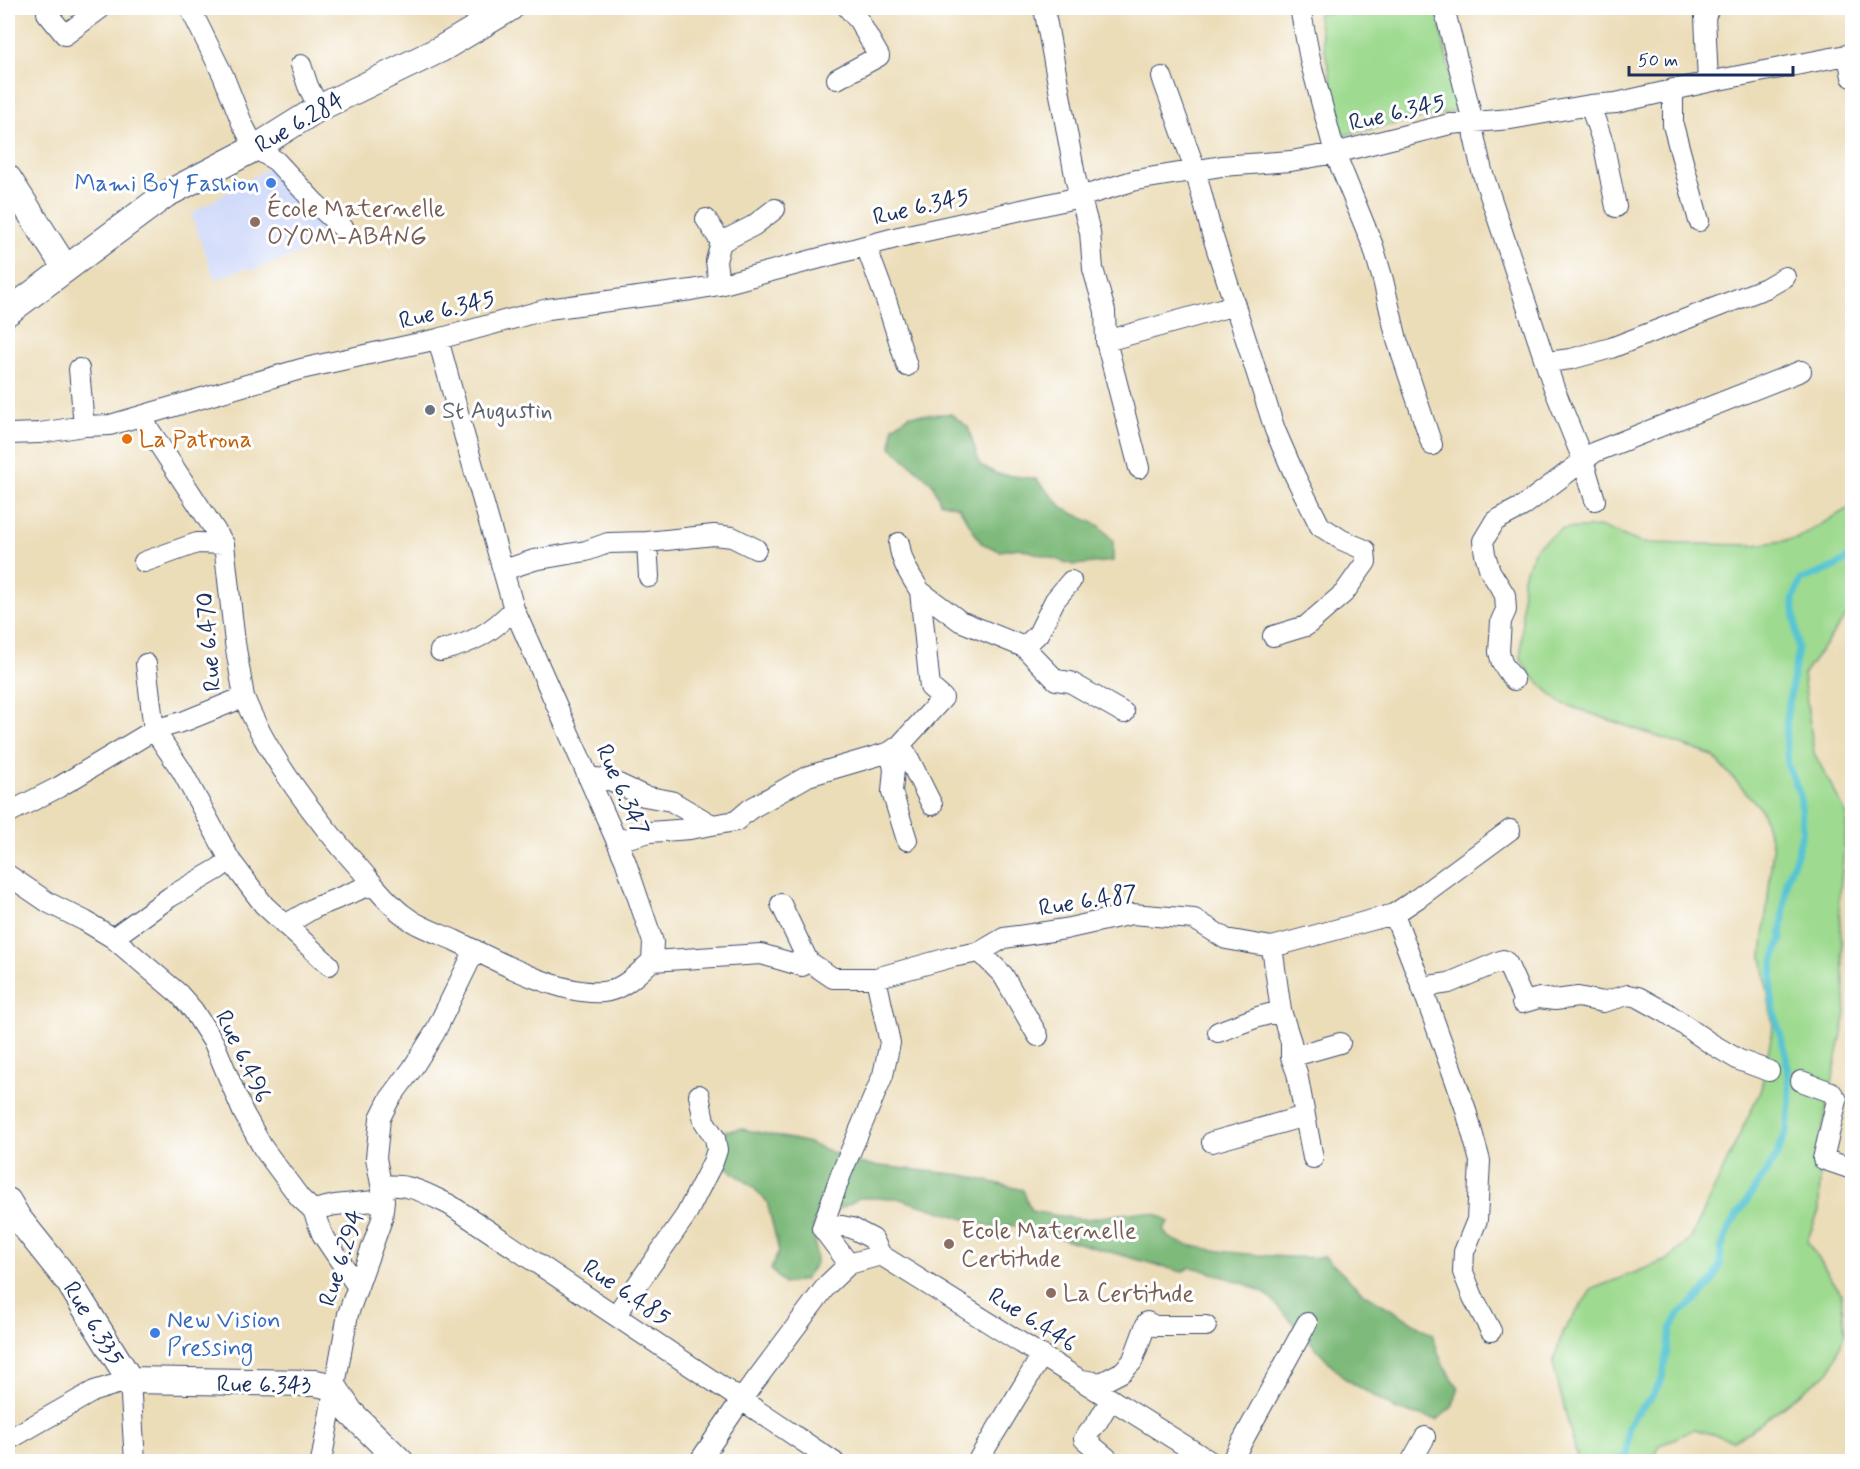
<svg xmlns="http://www.w3.org/2000/svg" width="1860" height="1469" font-family="Mynerve,sans-serif">
<rect width="100%" height="100%" fill="#fff"/>
<filter id="ink" filterUnits="userSpaceOnUse"><feTurbulence type="fractalNoise" baseFrequency=".0167" numOctaves="2"/><feDisplacementMap in="SourceGraphic" scale="12" xChannelSelector="R" yChannelSelector="G"/><feConvolveMatrix kernelMatrix="1 2 1 2 8 2 1 2 1" color-interpolation-filters="sRGB"/></filter>
<filter id="wash" filterUnits="userSpaceOnUse"><feTurbulence type="fractalNoise" baseFrequency=".008" numOctaves="4" result="noise"/><feDisplacementMap in="SourceGraphic" scale="24" xChannelSelector="R" yChannelSelector="G"/><feGaussianBlur stdDeviation="1.35" result="paint"/><feColorMatrix in="noise" values="0 0 0 0 0 0 0 0 0 0 0 0 0 0 0 0 0 1.4 0 .05"/><feComposite in="paint" operator="in"/></filter>
<g filter="url(#wash)">
<rect width="100%" height="100%" fill="#ecddb9"/>
<path fill="#d0daf9" d="M273,165L330,240L305,252L250,271L248,267L215,280L191,214Z"/>
<path fill="#9eda8f" stroke="#5c8476" stroke-width="1.5" d="M1361,8H1437L1457,111L1343,135L1317,14Z
M1852,506V608L1803,675L1814,753L1847,815L1839,903L1846,1014L1821,1136L1819,1211L1807,1241L1841,1293L1845,1333L1831,1370L1750,1431L1733,1440L1694,1429L1659,1446L1654,1461H1578L1553,1364L1562,1333L1592,1289L1667,1260L1690,1240L1761,1089L1773,1027L1762,956L1773,848L1761,809L1713,756L1561,703L1532,676L1521,659L1523,576L1536,547L1561,529L1602,527L1641,543L1755,545L1796,539Z"/>
<path fill="#7eba7a" stroke="#4c746c" stroke-width="1.5" d="M951,414L968,427L980,465L997,474L1036,479L1064,509L1100,526L1113,541V561L1074,565L1019,548L1000,551L981,543L959,507L940,502L933,484L891,447L893,427L910,415Z
M742,1129L806,1142L862,1164L963,1175L1023,1190L1031,1211C1047,1213 1065,1218 1082,1219C1109,1219 1147,1202 1169,1222L1163,1230C1164,1231 1168,1237 1169,1237C1191,1253 1297,1259 1325,1257L1362,1292L1432,1334L1442,1363L1459,1388L1452,1407L1437,1420L1397,1410L1344,1378L1266,1294L1248,1285L1200,1269L1190,1267L1182,1272L1017,1226L1008,1225L1001,1230L897,1198H859C846,1209 828,1210 814,1220L816,1263L804,1280L784,1284L771,1269L779,1251L767,1202L753,1187L711,1156L722,1131Z"/>
<g fill="none" stroke-linecap="round" stroke-linejoin="round">
<path stroke="#59c5d3" stroke-width="7" d="M1618,1462L1627,1455L1628,1427L1635,1415L1651,1398L1662,1379L1671,1329L1680,1313L1699,1297L1713,1281L1720,1265L1721,1249L1730,1226L1776,1157L1787,1130L1790,1103L1786,1054L1776,1020L1771,993L1773,963L1781,939L1787,879L1797,854L1803,829L1800,795L1788,765L1786,739L1787,714L1798,649L1793,599L1801,580L1833,568L1852,556"/>
</g>
</g>
<g filter="url(#ink)">
<g fill="none" stroke-linecap="round" stroke-linejoin="round">
<g stroke="#3a496c" stroke-width="22">
<path id="minor" d="M190,8L223,75L242,123L255,148L276,161L315,203L345,230
M1044,8L1076,181L1090,232L1093,269L1105,311L1106,341L1139,468
M1300,8L1311,64L1335,153L1373,246L1383,280L1397,340L1432,445
M1444,8L1473,122L1474,136L1482,171L1554,388L1583,460L1595,500
M47,13L65,35L101,8
M1848,56L1852,77
M301,65L308,86L319,108
M1162,77L1195,169L1212,234L1275,430L1295,476L1320,526L1342,540L1365,550L1366,562L1344,593L1306,626L1273,636
M837,79L879,56L859,21L848,8
M1708,82L1705,17L1709,8
M1673,89V125L1699,221
M1590,105L1604,146L1616,207
M706,219L721,242
M866,246L886,300L907,366
M719,285L716,261L721,242L753,226L775,209
M1106,341L1235,305
M1547,362L1571,359L1611,348L1766,288L1785,277
M79,369L84,426
M8,434L40,433L84,426L110,425L301,369L438,339L548,309L691,290L719,285L899,237L1080,197L1136,180L1222,166L1291,161L1335,153L1450,124L1511,119L1590,105L1616,103L1708,82L1852,54
M647,542L649,577
M899,543C901,562 910,575 920,591
M144,562L197,543L224,544
M504,570L534,560L586,551L608,543L647,542L714,535L732,537L756,549
M1024,647L1038,634L1055,600L1071,581
M440,651C473,643 491,633 514,609
M146,664L154,730L182,771L230,860L264,905L329,965
M1514,680L1502,663L1499,652L1501,621L1506,610L1505,595L1490,571L1485,554L1483,541L1495,521L1523,506L1595,452L1801,371
M244,697C267,756 318,822 361,870C374,885 388,904 405,916C418,927 438,933 454,940C493,959 559,996 603,992C623,990 638,973 652,961L653,942L625,860L514,609L465,438L438,339
M900,745L907,755L932,805
M890,752L894,769L892,792L907,840
M588,777L610,780L644,796L671,801L712,825L736,821L750,809L808,776L890,752L900,745L943,698L930,687L920,591L960,621L1024,647L1056,680L1070,682L1124,713
M8,813L59,787L154,730L185,721L244,697L235,643L224,544L141,417
M617,841L650,832L690,829L712,825
M8,875L49,903L85,921L113,938L179,994L193,1010L214,1043L243,1112L263,1148L300,1198L313,1210L322,1234L357,1286
M781,904L808,961
M1394,914L1422,987L1465,1107L1480,1161L1477,1220L1464,1252L1463,1272L1473,1297L1491,1331
M285,925L314,908L373,884
M113,938L170,897L218,869L230,860
M980,952L1003,975L1038,1036
M652,961L761,954L802,966L808,961L833,978H876L952,957L980,952L1004,938L1065,929L1132,914L1194,919L1226,939L1272,947L1394,914L1418,898L1510,830
M1422,987L1449,983L1503,960L1507,963L1523,999L1522,1003L1539,998L1555,1000L1578,997L1603,1002L1628,995L1638,997L1667,1013L1710,1043L1739,1060L1769,1071
M1218,1032L1258,1017L1281,1011
M1291,1057L1340,1043
M1801,1081L1831,1092L1837,1100L1823,1159L1852,1169
M1305,1116L1313,1158
M1212,1142L1305,1116L1297,1073L1291,1057V1042L1281,1011L1272,947
M382,1186C410,1183 425,1193 450,1205L834,1462
M313,1210L335,1205L384,1200
M822,1228L842,1226L852,1228L873,1239L881,1255
M849,1264L822,1228L841,1174L883,1075L890,1043L876,978
M616,1315L686,1215L713,1162L717,1150L715,1138L704,1121L699,1095
M1082,1380L1101,1383L1122,1372L1132,1362L1147,1322L1155,1326H1206
M8,1440L94,1391L130,1380L135,1462
M321,1462L348,1314L382,1219L384,1200L376,1158L380,1118L389,1100L412,1069L434,1034L475,950
M699,1462L741,1400L827,1285L849,1264L881,1255L1211,1462
M977,1462L1042,1355
M1105,1462L1107,1458L1084,1439L1098,1421L1111,1399
M1231,1462L1307,1323
M1411,1462L1425,1437"/>
</g>
<g stroke="#3a496c" stroke-width="28">
<path id="tertiary" d="M8,178L66,269
M8,312L165,195L255,148L319,108L441,49L510,8
M8,1201L18,1218L69,1282L130,1380L316,1383L334,1387L350,1412L401,1462"/>
</g>
<use href="#minor" stroke="#fff" stroke-width="20"/>
<use href="#tertiary" stroke="#fff" stroke-width="26"/>
</g>
</g>
<g fill="#3f7fe0" stroke="#fff" stroke-width="2">
<circle cx="271" cy="183" r="6"/>
<circle cx="155" cy="1333" r="6"/>
</g>
<g fill="#8d6e63" stroke="#fff" stroke-width="2">
<circle cx="255" cy="222" r="6"/>
<circle cx="949" cy="1244" r="6"/>
<circle cx="1051" cy="1293" r="6"/>
</g>
<circle fill="#6b7280" stroke="#fff" stroke-width="2" cx="430" cy="410" r="6"/>
<circle fill="#e8710a" stroke="#fff" stroke-width="2" cx="127" cy="439" r="6"/>
<g text-anchor="middle" stroke-width="6" stroke-linejoin="round" paint-order="stroke">
<g font-size="24" fill="#1b2f5e" stroke="#fff">
<text transform="translate(1397 112) rotate(-13)" y="8">Rue 6.345</text>
<text transform="translate(299 122) rotate(-30)" y="8">Rue 6.284</text>
<text transform="translate(921 206) rotate(-13)" y="8">Rue 6.345</text>
<text transform="translate(447 309) rotate(-14)" y="8">Rue 6.345</text>
<text transform="translate(208 642) rotate(-95)" y="8">Rue 6.470</text>
<text transform="translate(623 790) rotate(66)" y="8">Rue 6.347</text>
<text transform="translate(1088 900) rotate(-9)" y="8">Rue 6.487</text>
<text transform="translate(244 1056) rotate(64)" y="8">Rue 6.496</text>
<text transform="translate(341 1258) rotate(-72)" y="8">Rue 6.294</text>
<text transform="translate(627 1292) rotate(34)" y="8">Rue 6.485</text>
<text transform="translate(1033 1319) rotate(32)" y="8">Rue 6.446</text>
<text transform="translate(94 1323) rotate(58)" y="8">Rue 6.335</text>
<text transform="translate(264 1384) rotate(1)" y="8">Rue 6.343</text>
</g>
<g font-size="24" fill="#366cbe" stroke="#fff" text-anchor="end">
<text x="259" y="191">Mami Boy Fashion</text>
<text x="167" y="1327" text-anchor="start">New Vision<tspan x="167" dy="28">Pressing</tspan></text>
</g>
<g font-size="24" fill="#785e54" stroke="#fff" text-anchor="start">
<text x="267" y="216">École Maternelle<tspan x="267" dy="28">OYOM-ABANG</tspan></text>
<text x="961" y="1238">Ecole Maternelle<tspan x="961" dy="28">Certitude</tspan></text>
<text x="1063" y="1301">La Certitude</text>
</g>
<g font-size="24" fill="#5b616d" stroke="#fff" text-anchor="start">
<text x="442" y="418">St Augustin</text>
</g>
<g font-size="24" fill="#c56008" stroke="#fff" text-anchor="start">
<text x="139" y="447">La Patrona</text>
</g>
</g>
<rect width="1860" height="1469" fill="none" stroke="#fff" stroke-width="30"/>
<path d="M1629 66v9h164v-9" fill="none" stroke="#1b2f5e" stroke-width="3"/>
<text x="1638" y="66" font-size="18" fill="#1b2f5e" stroke="#ffffff" stroke-width="4.5" paint-order="stroke">50 m</text>
</svg>
